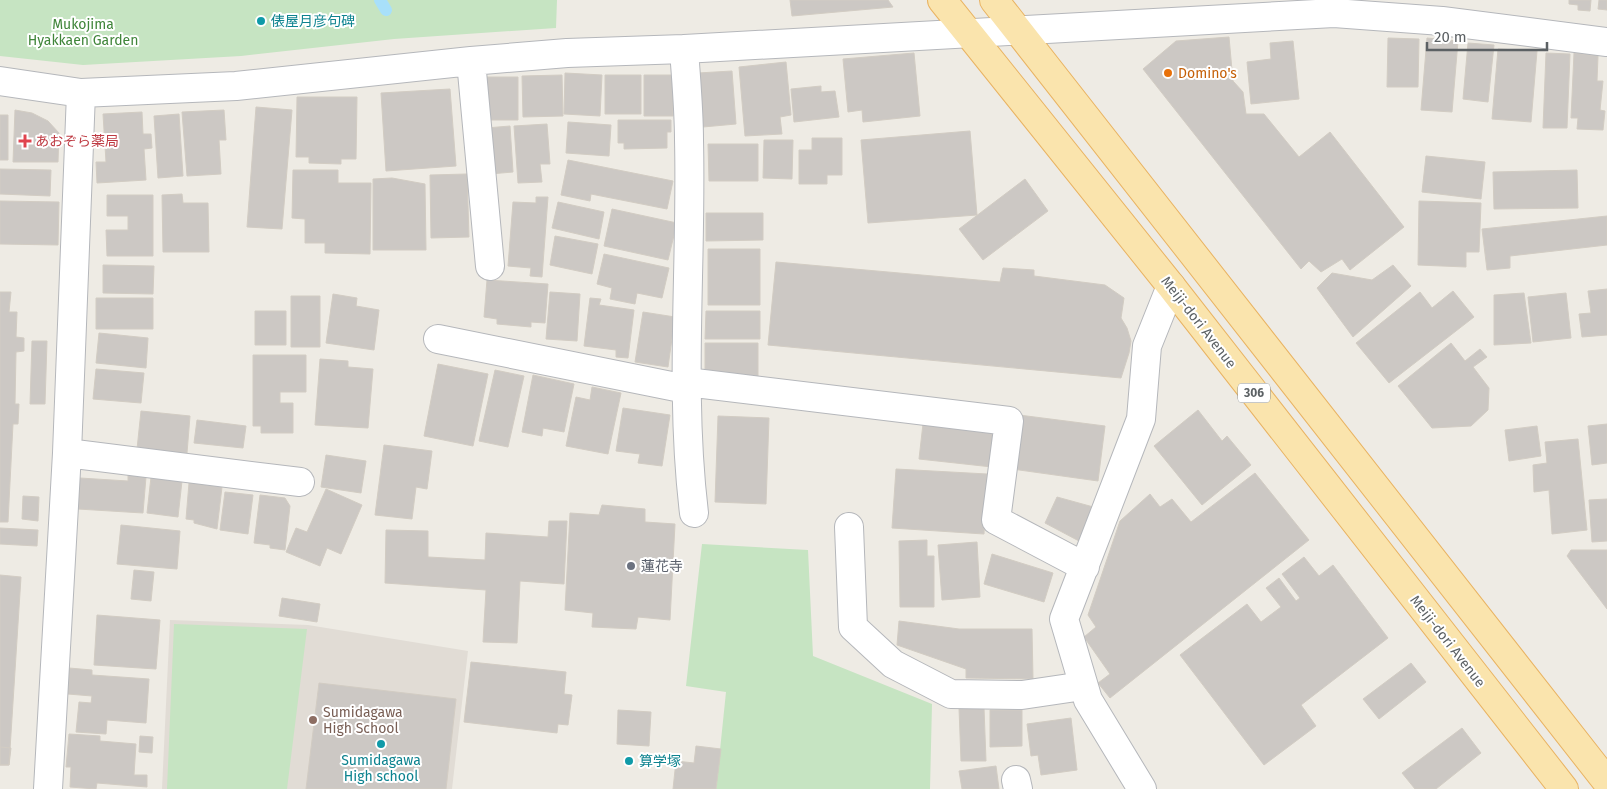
<svg xmlns="http://www.w3.org/2000/svg" width="1607" height="789" font-family="'Fira Sans','Noto Sans JP',sans-serif">
<rect width="100%" height="100%" fill="#eeebe4"/>
<path fill="#e1dcd5" d="M170,620L308,625L468,651L452,789H162Z"/>
<path fill="#c6e4c2" d="M0,0H557L556,28L394,39L241,56L83,65L0,56Z
M702,544L808,550L813,656L932,704L930,789H716L726,692L686,686Z
M174,624L307,629L287,789H167Z"/>
<g fill="none" stroke-linecap="round" stroke-linejoin="round">
<path stroke="#a8e0fa" stroke-width="12" d="M380,0L386,10"/>
</g>
<path fill="#ccc8c4" stroke="#d2ccc3" d="M790,0H888L893,7L792,16Z
M1569,0H1591L1590,11L1578,10V5L1569,4Z
M1599,0H1607V10L1598,9Z
M1229,37L1233,81L1243,92L1246,114H1264L1299,157L1330,132L1404,227L1350,270L1342,259L1321,272L1309,261L1301,269L1143,69L1176,41Z
M1388,38L1419,39L1418,87H1387Z
M1427,38L1458,41L1452,112L1421,110Z
M1293,41L1299,99L1251,104L1247,62L1271,59L1270,43Z
M1468,43L1494,45L1488,102L1463,99Z
M1498,49L1537,51L1531,122L1492,119Z
M914,53L920,116L863,122L862,110L848,112L843,59Z
M1546,53L1570,54L1567,128H1543Z
M1574,53L1598,56L1597,81H1603L1600,110L1605,111L1603,130L1577,129L1578,118H1571Z
M786,62L791,115L780,117L782,134L745,136L739,67Z
M732,71L736,124L703,127L698,73Z
M565,73L602,75L600,116L564,114Z
M562,75L563,116L523,117L522,76Z
M605,75H641V114H605Z
M644,75H673V116H644Z
M483,77H518V120H483Z
M821,86V92L835,91L839,117L794,122L791,89Z
M450,89L456,166L386,171L381,93Z
M297,97H357L356,159H341V164L309,163V157H296Z
M256,107L292,110L282,229L247,227Z
M15,110L32,113L48,121L59,133L58,162H13Z
M224,110L226,140H219L221,174L187,176L182,112Z
M142,112L143,134H151L152,148L144,149L146,180L97,183L96,162H106L103,114Z
M179,114L183,176L158,178L154,116Z
M0,115H8V160H0Z
M618,120H671V132H667V148L624,149V143H618Z
M568,122L611,125L609,156L566,153Z
M547,124L550,164H540L542,182L518,183L514,126Z
M510,126L513,172L490,174L486,128Z
M970,131L977,215L868,223L861,140Z
M812,138H842V175H827V184H799V150H812Z
M764,140H793L792,179L763,178Z
M708,144H758V181H709Z
M1426,156L1485,162L1481,199L1422,192Z
M568,160L673,181L667,209L591,194L590,201L561,195Z
M0,169L51,170L50,196L0,194Z
M293,170H338V183H371L370,254L325,253V243H305V219L292,218Z
M1577,170L1578,208L1494,209L1493,172Z
M467,174L469,237L431,238L430,175Z
M392,178L425,184L426,250H373V179Z
M1025,179L1048,211L983,260L959,229Z
M182,194L183,203H208L209,252H163L162,195Z
M107,195H153V256H107L106,230H128V216H107Z
M536,197H548L542,277L530,276L531,268L508,266L513,202L536,203Z
M0,201L59,202L58,245L0,244Z
M1419,201L1481,203L1479,252H1466V267L1418,265Z
M558,202L604,212L599,239L552,228Z
M612,209L677,223L668,260L604,246Z
M706,213H763V240L706,241Z
M1607,216V245L1510,256V268L1487,270L1482,229Z
M555,236L598,244L592,274L550,265Z
M708,249H760V305H708Z
M604,254L669,268L662,298L637,293L635,304L610,299L612,288L597,284Z
M776,262L1000,282L1003,268L1034,270V276L1105,285L1124,298L1121,318L1127,328L1131,341L1129,353L1121,378L768,345Z
M103,265L154,266L153,294L103,293Z
M1393,265L1411,286L1353,337L1317,288L1332,273L1372,280Z
M487,280L548,284L545,323L531,322V327L497,324V319L484,317Z
M1607,289V335L1582,337L1579,314L1591,313L1588,291Z
M1453,291L1474,317L1389,383L1356,343L1420,292L1432,308Z
M0,292H11L9,312H17L16,337L24,338V351L16,352L15,404H19L18,424H13L8,522H0Z
M550,292L580,294L577,341L546,339Z
M1524,293L1531,343L1494,345V295Z
M1566,293L1571,338L1533,342L1528,297Z
M333,294L357,298L356,306L379,310L374,350L326,343Z
M291,296H320V347H291Z
M96,298H153V329H96Z
M590,298L601,299L599,305L634,310L628,358L616,357V350L584,346Z
M255,311H286V345H255Z
M706,311H760V339H705Z
M643,312L675,317L668,367L635,362Z
M99,333L148,338L146,368L96,363Z
M32,341H47L45,404H30Z
M705,343H758V380H726V372H705Z
M1451,343L1465,361L1480,349L1487,357L1473,367L1489,388L1488,410L1471,426L1432,428L1398,386Z
M253,355H306V392H280V403H293V433H261V426H253Z
M320,359L348,361V367L373,369L368,428L315,425Z
M438,364L488,374L473,446L424,436Z
M96,369L144,373L141,403L93,399Z
M495,370L524,376L508,447L479,441Z
M533,375L574,384L564,432L543,428L542,436L522,432Z
M592,387L621,393L608,454L566,446L576,397L590,400Z
M623,408L670,415L662,466L638,463L640,454L616,451Z
M1198,410L1222,441L1227,436L1251,465L1202,505L1154,446Z
M141,411L190,416L187,453L137,449Z
M924,415L997,423L992,467L919,459Z
M1019,415L1105,426L1098,481L1012,469Z
M718,416L769,418L766,504L715,502Z
M197,420L246,426L243,448L194,443Z
M1607,424V463L1592,465L1588,426Z
M1537,426L1541,456L1509,461L1505,430Z
M1578,439L1587,530L1552,534L1549,490L1534,492L1533,465L1547,463L1545,442Z
M384,445L432,451L427,489L416,487L412,519L375,515Z
M326,455L366,461L361,493L321,487Z
M896,469L987,474L984,534L892,528Z
M1255,473L1309,540L1110,698L1098,683L1110,674L1084,637L1096,627L1088,615L1120,521L1150,494L1160,507L1172,499L1191,522Z
M128,475L146,477L143,513L78,509L80,478L128,481Z
M151,477L182,481L178,517L147,513Z
M189,483L222,487L217,529L194,523V520L186,519Z
M326,489L362,505L341,554L327,548L320,566L286,552L296,528L307,532Z
M225,492L253,495L248,534L220,530Z
M260,495L285,498L290,506L285,550L270,548V545L254,543Z
M23,496L39,497L38,521L22,519Z
M1057,497L1097,508L1079,541L1045,523Z
M1607,499V541L1592,542L1589,500Z
M602,505L645,509V522L675,524L670,620L638,617L636,629L592,627L593,613L565,610L570,513L599,515Z
M549,521H567L564,584L520,581L517,643L483,642L486,590L385,583L386,530L428,531V557L485,560L486,533L548,537Z
M121,525L180,531L177,569L117,564Z
M0,528L38,530L37,546L0,544Z
M927,540V556H934V607H900L899,541Z
M977,542L980,597L942,600L938,545Z
M1571,550H1607V609L1567,556Z
M992,554L1053,573L1044,602L984,584Z
M1304,557L1319,576L1333,565L1388,638L1301,705L1316,726L1264,765L1180,655L1247,604L1261,622L1281,607L1266,588L1279,578L1296,601L1300,598L1282,574Z
M134,570L154,572L151,601L131,599Z
M0,575L21,577L9,765H0Z
M282,598L320,604L317,622L279,616Z
M97,615L160,620L156,669L94,665Z
M899,621L959,629H1032L1033,679L966,678V669L897,645Z
M471,662L566,672L564,694L572,695L568,725L558,724L557,733L464,722Z
M1411,663L1426,682L1379,719L1363,699Z
M69,668L92,670V675L149,679L146,723L107,720L106,734L76,732L79,702L91,703L92,696L68,694Z
M319,683L456,699L446,789H306Z
M959,708H984L986,761H961Z
M618,710L651,712L649,746L617,744Z
M990,710H1022V746L990,747Z
M1071,718L1077,770L1041,775L1038,755L1031,756L1027,724Z
M1462,728L1481,753L1436,789H1415L1402,773Z
M69,734L100,736V741L136,744L134,775H147V787L97,783L96,789L70,787L71,767H66Z
M140,736L153,737L152,753L139,752Z
M696,746L721,749L716,789H673L676,761L694,763Z
M0,747L11,748L9,765H0Z
M996,766L999,789H962L959,771Z"/>
<g fill="none" stroke-linecap="round" stroke-linejoin="round">
<g stroke="#b5b7bb" stroke-width="30">
<path id="minor" d="M684,49C686,79 689,110 689,140C692,264 679,389 694,513
M471,61L490,266
M0,81L81,93L236,86L471,61L567,53L684,49L1334,13L1442,21L1607,42
M438,339L686,389L695,383L1009,421L996,520L1085,567
M67,453L300,482
M849,527L853,627L893,664L951,694L1022,695L1083,686
M1016,780L1018,789
M48,789L67,453L81,93
M1142,789L1088,700L1064,619L1141,419L1147,346L1171,286"/>
</g>
<g stroke="#e9b362" stroke-width="30">
<path id="major" d="M942,0L1171,286L1564,789
M994,0L1607,782"/>
</g>
<use href="#minor" stroke="#fff" stroke-width="28"/>
<use href="#major" stroke="#fae4ad" stroke-width="28"/>
</g>
<g fill="#0f9aa8" stroke="#fff" stroke-width="2">
<circle cx="261" cy="21" r="5"/>
<circle cx="381" cy="744" r="5"/>
<circle cx="629" cy="761" r="5"/>
</g>
<circle fill="#e8710a" stroke="#fff" stroke-width="2" cx="1168" cy="73" r="5"/>
<path fill="#e0444e" stroke="#fff" stroke-width="2" d="M22.5 133.5h5v5h5v5h-5v5h-5v-5h-5v-5h5z"/>
<circle fill="#6b7280" stroke="#fff" stroke-width="2" cx="631" cy="566" r="5"/>
<circle fill="#8d6e63" stroke="#fff" stroke-width="2" cx="313" cy="720" r="5"/>
<g text-anchor="middle" stroke-width="4" stroke-linejoin="round" paint-order="stroke">
<rect fill="#fff" stroke="#8d9092" stroke-width="1" x="1238" y="383.5" width="32" height="19" rx="4"/>
<g font-size="12" font-weight="bold" fill="#5c6164">
<text x="1254" y="397">306</text>
</g>
<g font-size="14" fill="#0d838f" stroke="#fff" text-anchor="start">
<text x="271" y="26">俵屋月彦句碑</text>
<text x="381" y="765" text-anchor="middle">Sumidagawa<tspan x="381" dy="16">High school</tspan></text>
<text x="639" y="766">算学塚</text>
</g>
<g font-size="14" fill="#40853a" stroke="#fff">
<text x="83" y="29">Mukojima<tspan x="83" dy="16">Hyakkaen Garden</tspan></text>
</g>
<g font-size="14" fill="#c56008" stroke="#fff" text-anchor="start">
<text x="1178" y="78">Domino's</text>
</g>
<g font-size="14" fill="#be3a42" stroke="#fff" text-anchor="start">
<text x="35" y="146">あおぞら薬局</text>
</g>
<g font-size="14" fill="#5c6164" stroke="#fff">
<text transform="translate(1199 322) rotate(52)" y="5">Meiji-dori Avenue</text>
<text transform="translate(1448 641) rotate(52)" y="5">Meiji-dori Avenue</text>
</g>
<g font-size="14" fill="#5b616d" stroke="#fff" text-anchor="start">
<text x="641" y="571">蓮花寺</text>
</g>
<g font-size="14" fill="#785e54" stroke="#fff" text-anchor="start">
<text x="323" y="717">Sumidagawa<tspan x="323" dy="16">High School</tspan></text>
</g>
</g>
<path d="M1427 42v8h120v-8" fill="none" stroke="#5c6164" stroke-width="2.5"/>
<text x="1434" y="42" font-size="15" fill="#5c6164" stroke="#ffffff" stroke-width="4" paint-order="stroke">20 m</text>
</svg>
